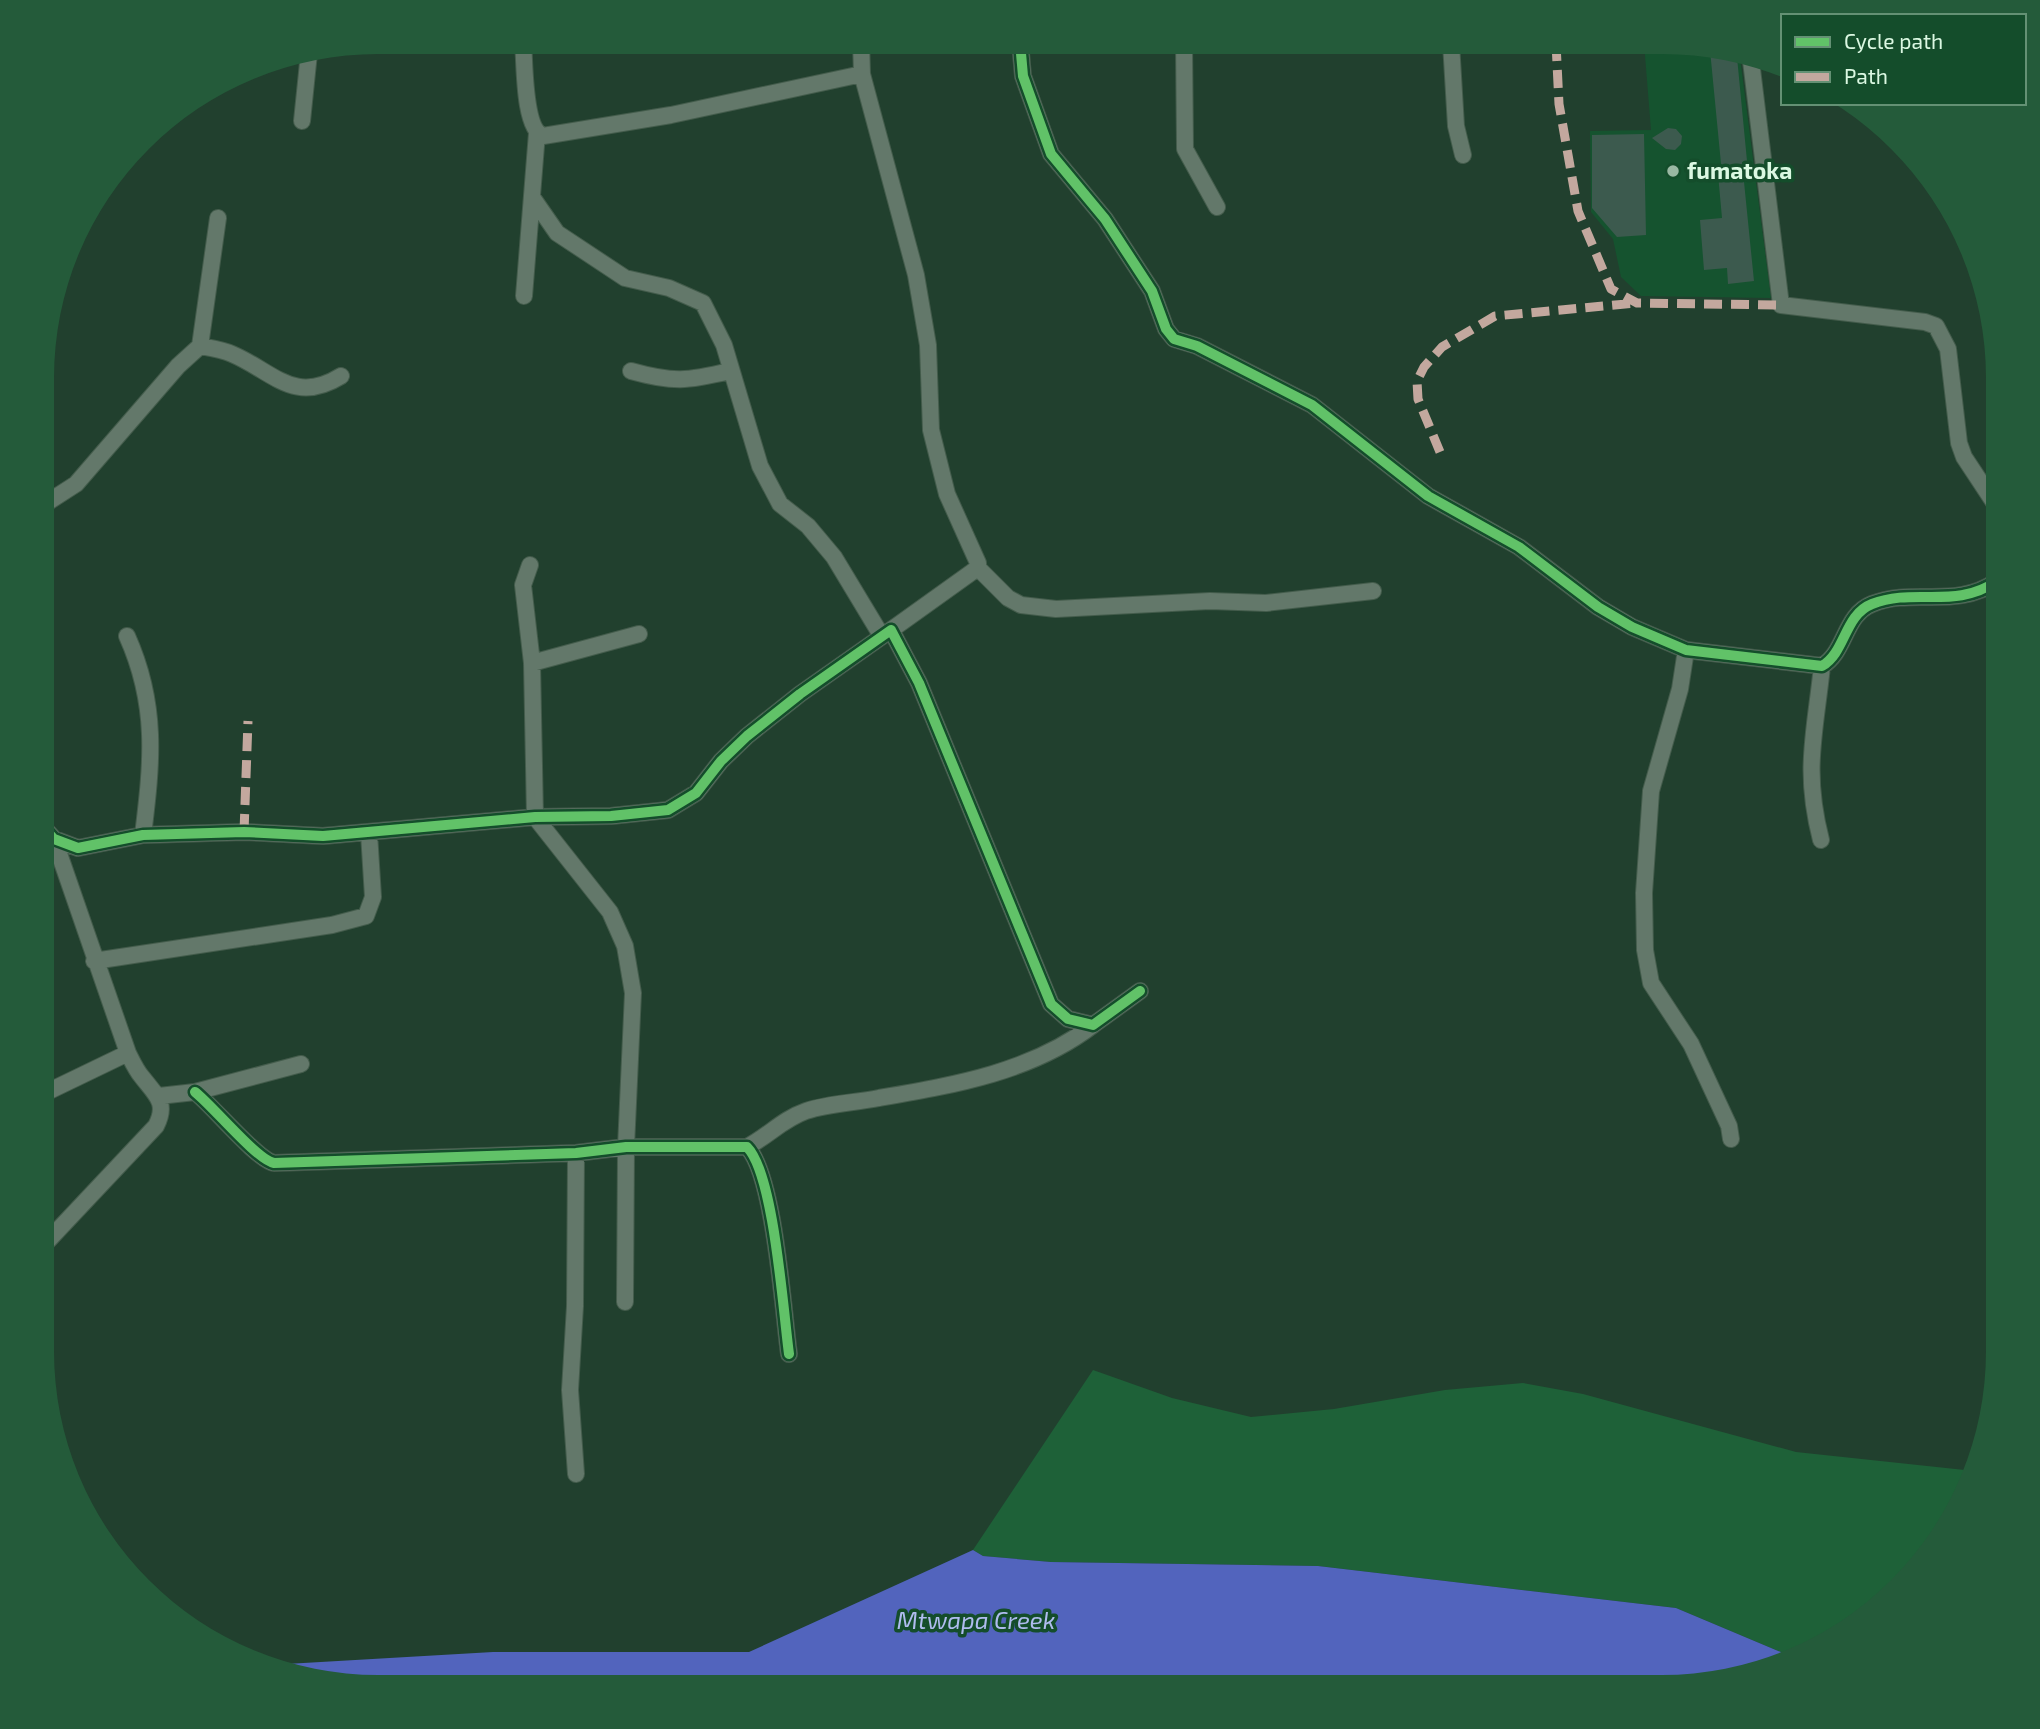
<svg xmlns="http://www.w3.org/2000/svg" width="2040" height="1729" font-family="'Exo 2',sans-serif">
<rect width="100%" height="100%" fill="#21402e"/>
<path fill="#15532f" d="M1644,43H1683L1740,58L1771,298L1641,296L1621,277L1613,239L1591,212L1590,131L1651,130Z"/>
<path fill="#1e6138" d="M1093,1370L1172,1398L1251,1417L1334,1409L1445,1390L1523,1383L1583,1394L1796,1452L1974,1471L1972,1480L1899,1589L1795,1658L1676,1608L1318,1566L1051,1562L983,1556L973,1550Z"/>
<path fill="#5264bd" d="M973,1550L983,1556L1051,1562L1318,1566L1676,1608L1795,1658L1683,1686L378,1687L269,1665L493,1652H749Z"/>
<path fill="#3c5a4e" d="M1710,50L1737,57L1747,161L1742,162L1754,281L1728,284L1727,268L1704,270L1700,220L1722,218L1718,174H1722Z
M1668,128L1676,129L1682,136L1681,144L1675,150L1666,149L1652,138Z
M1644,134L1646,235L1617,237L1592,208V135Z"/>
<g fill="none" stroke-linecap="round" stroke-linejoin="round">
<g stroke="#445c4c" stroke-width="18">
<path id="street" d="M523,42C525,62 523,128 543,136L671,115L862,74L861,42
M1020,42L1023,76L1051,154L1105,219L1152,291L1166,329L1174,339L1197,346L1312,405L1428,496L1519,547L1598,607L1632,627L1686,650L1822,666C1846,652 1844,615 1872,604C1915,587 1955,610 1997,581
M1184,42L1185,149L1217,207
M1451,43L1456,126L1463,155
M1751,61L1781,305L1925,322L1936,326L1948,349L1959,443L1964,457L1997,507
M862,74L916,275L928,345L931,430L947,494L978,563V568L972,572L891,630
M302,121L309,53
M532,197L557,233L625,278L669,288L703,303L724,345L760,466L780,504L808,526L834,557L881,635
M524,296L537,133
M200,346L218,218
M631,371C674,383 687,381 730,371
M45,504L76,484L178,366L200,346C211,348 223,350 232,354C274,372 294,405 341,376
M530,565L523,585L532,663L535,817L610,912L625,946L633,993L626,1147L625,1302
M978,568L1008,598L1021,605L1056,609L1210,601L1266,603L1373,591
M127,636C158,705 152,762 143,835
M1686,650L1680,689L1651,791L1644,893L1645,950L1651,983L1691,1044L1729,1126L1731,1139
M532,663L639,634
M44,828L54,839L78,848L143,835L244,832L323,836L535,817L611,816L668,810L696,793L721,761L747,736L800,694L891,630L919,683L1051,1004L1068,1019L1093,1025L1140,991
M1821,840C1803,770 1815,734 1822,666
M94,961L332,925L366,916L373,897L369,833
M195,1092C213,1106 257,1160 274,1163L576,1153L626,1147H747C774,1174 783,1310 789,1354
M43,1094L128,1053
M159,1096L195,1092L301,1064
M747,1147C768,1136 783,1119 806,1111C830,1103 855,1103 879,1098C954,1085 1032,1072 1093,1025
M576,1153L575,1306L570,1390L576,1474
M43,1246L156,1126C168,1103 156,1095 142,1077C136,1070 132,1061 128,1053L54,839"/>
</g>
<use href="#street" stroke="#63786a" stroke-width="16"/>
<path stroke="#c3a89e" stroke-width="9" stroke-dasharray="18 9" stroke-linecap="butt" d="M1556,43L1559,104L1578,211L1611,289L1637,303L1781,305
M1440,452L1418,399L1417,381L1424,367L1442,347L1495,316L1637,303
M244,832L248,721"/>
<g stroke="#144d2b" stroke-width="15">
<path id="cycleway" d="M1020,42L1023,76L1051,154L1105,219L1152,291L1166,329L1174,339L1197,346L1312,405L1428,496L1519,547L1598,607L1632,627L1686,650L1822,666C1846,652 1844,615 1872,604C1915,587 1955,610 1997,581
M44,828L54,839L78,848L143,835L244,832L323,836L535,817L611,816L668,810L696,793L721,761L747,736L800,694L891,630L919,683L1051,1004L1068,1019L1093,1025L1140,991
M195,1092C213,1106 257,1160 274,1163L576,1153L626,1147H747C774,1174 783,1310 789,1354"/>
</g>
<use href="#cycleway" stroke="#61c268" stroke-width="10"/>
</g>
<circle fill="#9ab8a3" stroke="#144d2b" stroke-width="2.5" cx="1673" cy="171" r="7"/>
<g text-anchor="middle" stroke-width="7" stroke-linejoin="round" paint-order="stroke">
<g font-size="23" font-weight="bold" fill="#dbf8e2" stroke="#144d2b" text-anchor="start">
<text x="1687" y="179">fumatoka</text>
</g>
<g font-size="24" font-style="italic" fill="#afbcef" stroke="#144d2b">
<text x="976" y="1629">Mtwapa Creek</text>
</g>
</g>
<path d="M0 0H2040V1729H0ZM378 54H1662A324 324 0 0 1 1986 378V1351A324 324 0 0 1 1662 1675H378A324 324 0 0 1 54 1351V378A324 324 0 0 1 378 54Z" fill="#245b3a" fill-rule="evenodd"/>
<rect x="1781" y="14" width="245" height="91" fill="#144d2b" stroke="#649174" stroke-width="2"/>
<rect x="1795" y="37" width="35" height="10" fill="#61c268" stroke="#649174" stroke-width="2"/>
<text x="1844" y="49" font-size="21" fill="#dbf8e2">Cycle path</text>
<rect x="1795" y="72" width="35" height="10" fill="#c3a89e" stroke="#649174" stroke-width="2"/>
<text x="1844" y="84" font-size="21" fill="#dbf8e2">Path</text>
</svg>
